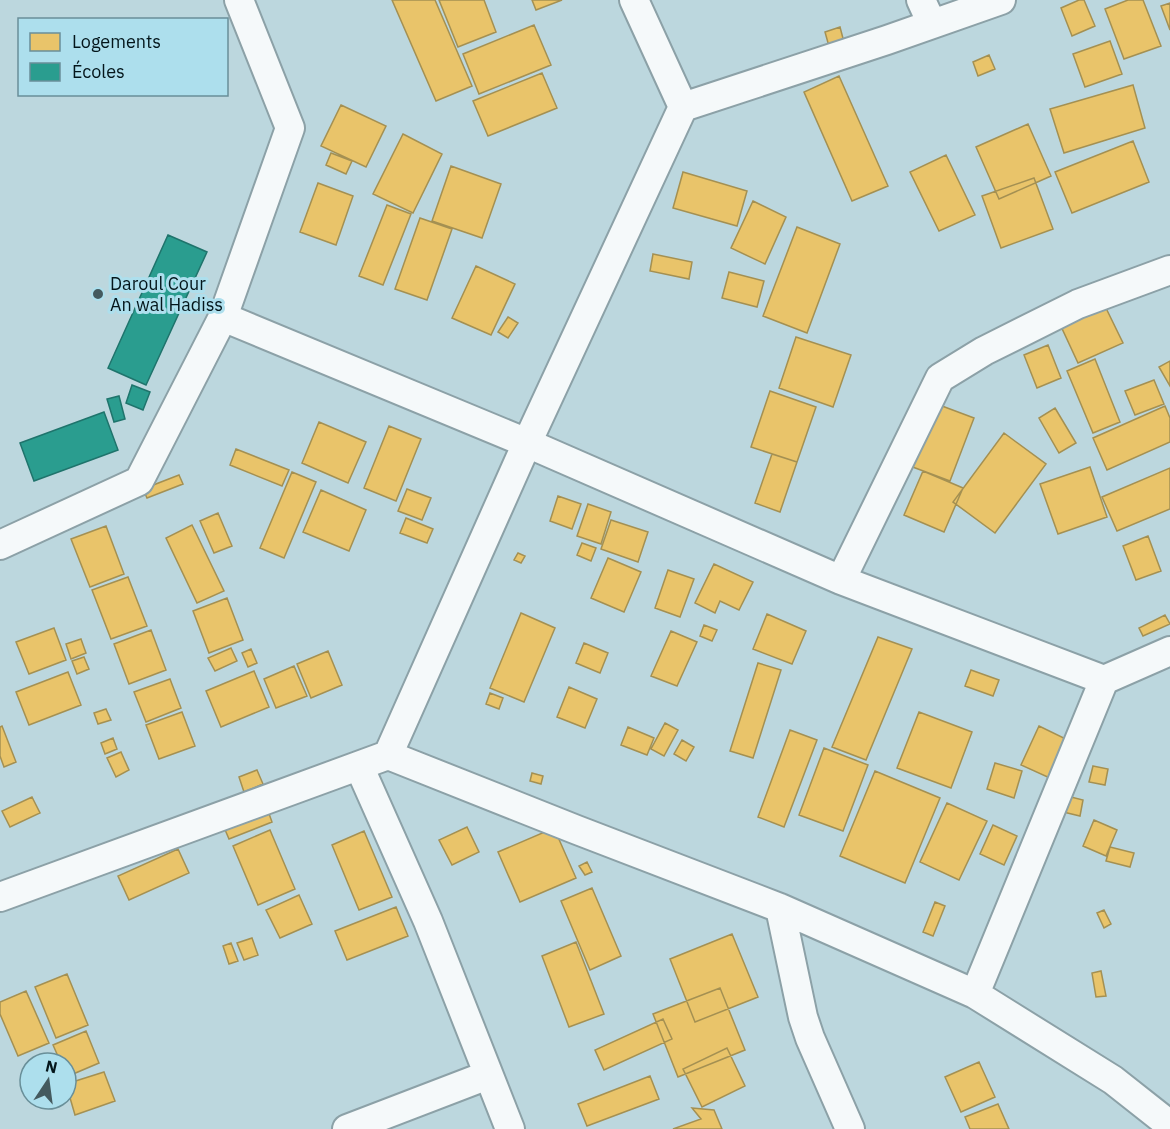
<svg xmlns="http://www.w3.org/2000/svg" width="1170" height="1129" font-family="'IBM Plex Sans',sans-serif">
<rect width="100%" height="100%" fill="#bcd7de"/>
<path fill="#e9c46a" stroke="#a49052" stroke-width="1.5" d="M392,0H435L472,86L436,101Z
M439,0H484L496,32L458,47Z
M532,0H562L536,10Z
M1079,0H1084L1095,26L1072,36L1061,8Z
M1128,0H1143L1161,46L1124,59L1105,9Z
M1170,3V30L1161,6Z
M534,25L551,65L479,94L463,54Z
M840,27L845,46L830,50L825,32Z
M1110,41L1122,74L1085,87L1073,54Z
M989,55L995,69L978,76L973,62Z
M542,73L557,108L488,136L473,101Z
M839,76L888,186L852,201L804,92Z
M1133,85L1145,128L1064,153L1050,109Z
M341,105L386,126L366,167L321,146Z
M1028,124L1051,176L999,199L976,147Z
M403,134L442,154L413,213L373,194Z
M1133,141L1149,182L1072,213L1055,172Z
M331,153L352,161L346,174L326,165Z
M946,155L975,215L939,231L910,172Z
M451,166L501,184L482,238L432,221Z
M683,172L747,191L737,226L673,208Z
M1034,178L1053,229L1001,248L982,196Z
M318,183L353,196L336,245L300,232Z
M753,201L786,217L765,264L731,248Z
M387,205L411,214L383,285L359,276Z
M420,218L452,229L427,300L395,289Z
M797,227L840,244L807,333L763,316Z
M653,254L692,262L689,279L650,271Z
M476,266L515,284L491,335L452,318Z
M729,272L764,281L757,307L722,298Z
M1103,302L1123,343L1078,363L1059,322Z
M508,317L518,323L508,338L498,332Z
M796,337L851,355L833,407L779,388Z
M1048,345L1061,378L1037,388L1024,355Z
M1095,359L1120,422L1093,433L1067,371Z
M1170,361V386L1159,367Z
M1154,380L1164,404L1135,415L1125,391Z
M770,391L816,407L797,462L751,447Z
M934,403L974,418L950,481L910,466Z
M1165,406L1170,418V442L1107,470L1093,438Z
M1055,408L1076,443L1059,453L1039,418Z
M319,422L366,442L348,483L302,463Z
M389,426L421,439L396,501L364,488Z
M1004,433L1046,464L995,533L953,502Z
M236,449L289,470L282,486L230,465Z
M772,454L797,462L780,512L755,503Z
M1090,467L1107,517L1058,534L1040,484Z
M1170,468V509L1117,531L1102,497Z
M923,471L963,488L944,532L904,515Z
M292,472L316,482L284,558L260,548Z
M179,475L183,484L147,498L143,489Z
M407,489L431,498L422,520L398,511Z
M321,490L366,510L349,551L303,532Z
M558,496L581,504L572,529L550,521Z
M588,504L611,512L601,544L577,536Z
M218,513L232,546L214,553L200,521Z
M406,518L433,529L427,543L400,533Z
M611,520L648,532L638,562L601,549Z
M192,525L224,591L197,603L166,538Z
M106,526L124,574L90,587L71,539Z
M1148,536L1161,571L1136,580L1123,546Z
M582,543L596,548L591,561L577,555Z
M518,553L525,556L521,563L514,560Z
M608,558L641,572L624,612L591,598Z
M714,564L753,582L739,610L720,601L715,613L695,603Z
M668,570L694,579L680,617L655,608Z
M128,577L147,626L111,639L92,590Z
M227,598L243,640L209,653L193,611Z
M521,613L555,628L524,702L490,688Z
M767,614L806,631L792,664L753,649Z
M1165,615L1170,624L1143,636L1139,628Z
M704,625L717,630L712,641L700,636Z
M54,628L66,660L29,674L16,642Z
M151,630L166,670L129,684L114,644Z
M671,631L697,642L677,686L651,676Z
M878,637L912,649L866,760L832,747Z
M81,639L86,653L71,659L66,644Z
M584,643L608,653L600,673L576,663Z
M231,648L237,661L215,671L208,658Z
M251,649L257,663L248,667L242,653Z
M328,651L342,685L311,698L297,664Z
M84,657L89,669L77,674L72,661Z
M758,663L781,670L753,758L730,751Z
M294,666L307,696L276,708L264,679Z
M971,670L999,680L993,696L965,686Z
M254,671L269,707L221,727L206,691Z
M68,672L81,705L29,725L16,692Z
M170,679L181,708L146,722L134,692Z
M569,687L597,699L585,728L557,717Z
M490,693L503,698L499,709L486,704Z
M106,709L111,720L98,724L94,713Z
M182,712L195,746L159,759L146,725Z
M919,712L972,732L951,788L897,768Z
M665,723L678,730L664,756L651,749Z
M2,726L16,762L4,767L0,756V727Z
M1039,726L1070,741L1052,779L1021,765Z
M628,727L654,738L647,755L621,745Z
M790,730L817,740L784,827L758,817Z
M113,738L117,749L105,754L101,743Z
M682,740L694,747L686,761L674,754Z
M824,748L868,765L843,831L799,815Z
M121,752L129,770L116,777L107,758Z
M995,763L1022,771L1014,798L987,789Z
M1093,766L1108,769L1105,785L1089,782Z
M257,770L263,784L244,792L239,777Z
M875,771L940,798L905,883L840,856Z
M532,773L543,776L541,784L530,781Z
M1063,795L1083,800L1080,816L1059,811Z
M32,797L40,813L10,827L2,811Z
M947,803L987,821L959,880L920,862Z
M267,808L272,822L229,839L223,825Z
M1094,820L1117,830L1106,856L1083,846Z
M993,825L1017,836L1004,865L980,854Z
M467,827L479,852L452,865L439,840Z
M554,828L576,878L520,902L498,852Z
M270,830L295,889L258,905L233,846Z
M364,831L392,897L359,910L332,845Z
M1110,847L1134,853L1130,867L1106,861Z
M178,849L189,873L129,900L118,876Z
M587,862L592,872L585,875L579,866Z
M592,888L621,956L590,970L561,901Z
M299,895L312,924L280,938L266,910Z
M935,902L945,906L933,936L923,932Z
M396,907L408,936L347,960L335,931Z
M1104,910L1111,924L1104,928L1097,913Z
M732,934L758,997L695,1022L670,959Z
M252,938L258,955L244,960L237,943Z
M576,942L604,1014L569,1027L542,956Z
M231,943L238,961L229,964L223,946Z
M1101,971L1106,996L1096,997L1092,973Z
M67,974L88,1025L56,1038L35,987Z
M720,988L745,1050L678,1077L653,1014Z
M26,991L49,1043L18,1056L0,1014V1002Z
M663,1019L672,1039L604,1070L595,1050Z
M86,1031L99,1063L66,1077V1063H61L53,1045Z
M727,1048L745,1086L702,1107L683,1069Z
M979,1062L995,1097L961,1112L945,1077Z
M104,1072L115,1101L75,1115L66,1084Z
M650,1076L659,1099L587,1126L578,1104Z
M998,1104L1009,1129H970L965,1117Z
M692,1108L714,1110L722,1129H673L701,1119Z"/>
<path fill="#2a9d8f" stroke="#1f746c" stroke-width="1.5" d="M168,235L207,252L146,385L108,368Z
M132,385L150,392L143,410L126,403Z
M119,396L125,419L114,422L107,399Z
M104,412L118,450L34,481L20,443Z"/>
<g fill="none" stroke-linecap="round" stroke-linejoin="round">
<g stroke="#8ca1a7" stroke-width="32">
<path id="minor" d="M634,0L683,107
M921,0L932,24
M223,317L527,443L841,580L1104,680
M0,545L139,481L223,317L290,128L239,0
M841,580L940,378L984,351L1078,304L1170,270
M388,755L527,443L683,107L887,40L1001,0
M359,766L428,921L510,1129
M0,897L388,755L577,830L780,908L975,994L1113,1080L1170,1125
M780,908L803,1017L810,1038L850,1129
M975,994L1104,680L1170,651
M347,1129L488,1075"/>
</g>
<use href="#minor" stroke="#f5f9fa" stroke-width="28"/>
</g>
<circle fill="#445a5f" stroke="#addfed" stroke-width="2" cx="98" cy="294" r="6"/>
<g text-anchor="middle" stroke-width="6" stroke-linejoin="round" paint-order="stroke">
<g font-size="18" fill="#04161b" stroke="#addfed" text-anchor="start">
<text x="110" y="290">Daroul Cour<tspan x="110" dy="21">An wal Hadiss</tspan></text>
</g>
</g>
<rect x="18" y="18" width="210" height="78" fill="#addfed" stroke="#698f99" stroke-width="1.5"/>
<rect x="30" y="33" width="30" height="18" fill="#e9c46a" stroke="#698f99" stroke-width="1.5"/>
<text x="72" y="48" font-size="18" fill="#04161b">Logements</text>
<rect x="30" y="63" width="30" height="18" fill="#2a9d8f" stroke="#698f99" stroke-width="1.5"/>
<text x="72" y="78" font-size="18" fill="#04161b">Écoles</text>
<g transform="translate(48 1081) rotate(13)"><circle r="28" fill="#addfed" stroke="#698f99" stroke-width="1.5"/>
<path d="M0-4.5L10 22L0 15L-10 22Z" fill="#445a5f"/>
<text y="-9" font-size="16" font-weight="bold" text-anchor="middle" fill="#04161b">N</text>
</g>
</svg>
